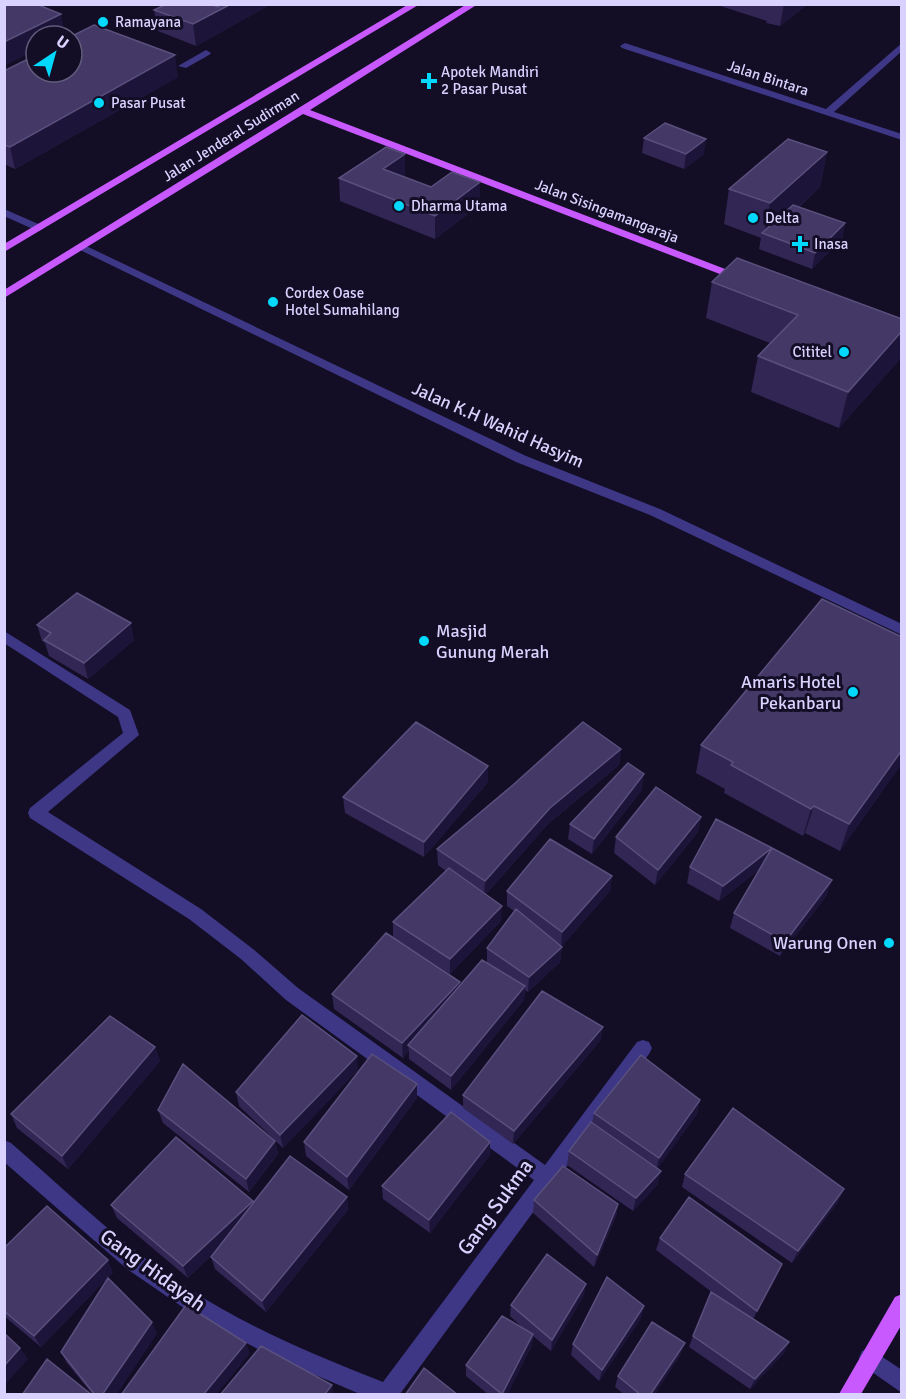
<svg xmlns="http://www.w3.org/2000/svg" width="906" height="1399" font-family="Signika,sans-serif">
<rect width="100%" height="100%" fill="#130e25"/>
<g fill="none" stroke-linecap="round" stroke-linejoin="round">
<path fill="#3d3786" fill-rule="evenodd" d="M625,43L826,109L902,43V51L834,112L902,134V140L622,48L620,46Z
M206,50L211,53L209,55L186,68L178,66Z
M4,209L43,226L44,228L39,231L35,230L4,216Z
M82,244L526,456L660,509L902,624V635L650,515L516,462L78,249V245Z
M4,631L130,710L139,735L48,812L201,909L253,949L298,988L545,1165L637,1042L643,1040L649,1042L652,1048L649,1054L400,1394H360L273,1357L197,1317L127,1269L4,1162V1140L11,1143C68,1193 123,1246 186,1287C247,1327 315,1355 383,1382L534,1180L286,1000L241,959L189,919L30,818L28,813L30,808L123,733L118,717L4,643Z
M869,1348L902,1370V1393L862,1365L859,1358L862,1351Z"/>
<path fill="#c859ff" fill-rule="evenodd" d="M409,4H420L4,252V244Z
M467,4H478L310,110L746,277V281H738L303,114L4,298V290Z
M902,1294V1324L861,1394H839L895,1297Z"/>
</g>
<path fill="#312654" d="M159,4H271L196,46L158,31L154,10L163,6Z
M714,4H808L780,26L766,23L767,21Z
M4,71L178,77L15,169L4,164Z
M644,138L704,154L684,169L642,153Z
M827,152L820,187L799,207L845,223L842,239L812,269L759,249L761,238L724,224L729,189Z
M405,176L404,177L431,187L480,182V205L435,239L340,201L339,178Z
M712,282L902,319V352L900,359L839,428L751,392L758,356L770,343L706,318Z
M37,625L134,640L88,679L49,656L45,643L42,641Z
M902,637V763L840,851L805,833L803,836L724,793L725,789L696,773L701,745Z
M621,749L619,765L548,824L486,894L501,921L450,974L393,937V922L446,871L438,865L437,849Z
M488,766V782L424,857L345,813L343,797Z
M642,790L592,854L568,839L570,824Z
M701,817L698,832L655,885L614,853L616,837Z
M716,819L827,895L780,956L730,928L734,913L759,870L719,901L687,883L690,867Z
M612,876L610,891L561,947H562L560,962L528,992L525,990L524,1000L451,1090L409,1059V1051L403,1058L334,1009L332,994L460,982V985L487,962V948L514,911L507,906V891Z
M603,1027L600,1041L513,1144L463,1108V1095Z
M155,1047L160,1061L68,1169L17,1128L11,1114Z
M358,1070L283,1148L239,1106L236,1092Z
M417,1084V1098L349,1190L306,1156L304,1142Z
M700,1100L697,1114L657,1169L658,1184L633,1211L567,1165L569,1151L592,1123L594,1113Z
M158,1110L275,1141L278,1154L249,1192L163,1123Z
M490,1155L430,1233L383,1199L382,1186Z
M685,1174L844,1189L838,1202L792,1263L682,1187Z
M347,1197L348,1210L266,1312L215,1269L211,1257L213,1254L188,1278L117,1218L111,1205L254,1203Z
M534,1200L618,1204L616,1217L594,1267L533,1213Z
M660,1238L777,1276L753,1319L789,1342L784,1353L750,1389L689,1347L693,1336L713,1293L656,1250Z
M4,1248L113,1272L41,1347L4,1316Z
M584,1295L551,1351L533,1336L532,1345L507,1395H489L466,1376V1365L525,1330L510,1316L511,1305Z
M644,1306L641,1318L599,1381L571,1355L573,1344Z
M157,1333L116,1395H93L67,1363L61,1352Z
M681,1354L654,1395H625L615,1387L618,1376Z"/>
<path fill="#1d1539" d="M231,4H271L196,46L193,24Z
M784,4H808L780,26Z
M61,14L65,35L63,36H36V50L4,66V42Z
M175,55L178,77L15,169L10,147Z
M706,139L704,154L684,169L686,154Z
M827,152L820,187L767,235L764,234L770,203Z
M405,154V176L384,191L383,169Z
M480,182V205L435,239V216Z
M845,223L842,239L812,269L815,253Z
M902,331V352L900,359L839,428L848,392Z
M131,623L134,640L88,679L84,663Z
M621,749L619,765L548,824L484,896L485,881L550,808Z
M902,750V763L840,851L849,824Z
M488,766V782L424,857V842Z
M644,774L642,790L592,854L594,839Z
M814,806L805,833L803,836L811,809Z
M701,817L698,832L655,885L658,870Z
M772,848L768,863L719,901L723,886Z
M612,876L610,891L561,947L562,932Z
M832,880L827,895L780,956L785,942Z
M502,906L501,921L450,974V959Z
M562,947L560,962L528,992L529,977Z
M460,982V997L408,1045L409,1051L403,1058L402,1043Z
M525,986L524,1000L451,1090V1076Z
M603,1027L600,1041L513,1144L514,1131Z
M155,1047L160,1061L68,1169L62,1156Z
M357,1056L358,1070L283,1148L280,1135Z
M417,1084V1098L349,1190L347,1177Z
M700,1100L697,1114L656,1171L659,1158Z
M275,1141L278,1154L249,1192L246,1179Z
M490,1142V1155L430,1233L429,1220Z
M661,1171L658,1184L633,1211L636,1198Z
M844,1189L838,1202L792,1263L798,1251Z
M347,1197L348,1210L266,1312L262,1301Z
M253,1201L256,1213L188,1278L183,1266Z
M618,1204L616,1217L594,1267L597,1255Z
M108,1260L113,1272L41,1347L34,1336Z
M782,1264L777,1276L752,1322L757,1311Z
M586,1284L584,1295L551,1351L552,1340Z
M644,1306L641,1318L599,1381L602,1370Z
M152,1322L157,1333L116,1395H102Z
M533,1334L532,1345L507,1395H502Z
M789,1342L784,1353L750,1389L755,1379Z
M246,1343L250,1354L216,1395H203Z
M685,1343L681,1354L654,1395H650Z
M20,1348L28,1359L4,1386V1366Z
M332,1385L334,1395H324Z"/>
<path fill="#433866" stroke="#5a507e" stroke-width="1.5" d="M4,4H36L61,14L4,42Z
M167,4H208L219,7L213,4H231L193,24L154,10Z
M94,25L175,55L10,147L4,145V71L36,55V72H72V36Z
M665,123L706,139L686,154L644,138Z
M788,139L827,152L770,203L729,189Z
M386,147L405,154L383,169L431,187L452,172L480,182L435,216L339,178Z
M793,205L845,223L815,253L762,233Z
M737,258L902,319V331L848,392L758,356L798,315L712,282Z
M77,593L131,623L84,663L44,640L51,633L37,625Z
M822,599L902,637V750L849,824L814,806L811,809L731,765L733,762L701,745Z
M416,722L488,766L424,842L343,797Z
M583,722L621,749L550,808L485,881L437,849L513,785Z
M628,763L644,774L594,839L570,824Z
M656,787L701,817L658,870L616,837Z
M716,819L772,848L723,886L690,867Z
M550,839L612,876L562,932L507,891Z
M772,848L832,880L785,942L734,913Z
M449,868L502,906L450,959L393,922Z
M516,909L562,947L529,977L487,948Z
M386,933L460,982L402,1043L332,994Z
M482,960L525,986L451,1076L408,1045Z
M542,991L603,1027L514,1131L463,1095Z
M302,1015L357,1056L280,1135L236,1092Z
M110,1016L155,1047L62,1156L11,1114Z
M372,1054L417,1084L347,1177L304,1142Z
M641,1055L700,1100L659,1158L594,1113Z
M183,1064L275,1141L246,1179L158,1110Z
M733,1108L844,1189L798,1251L685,1174Z
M451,1112L490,1142L429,1220L382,1186Z
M591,1122L661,1171L636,1198L569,1151Z
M176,1137L253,1201L183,1266L111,1205Z
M290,1156L347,1197L262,1301L211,1257Z
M563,1166L618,1204L597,1255L534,1200Z
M689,1197L782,1264L757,1311L660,1238Z
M47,1206L108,1260L34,1336L4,1311V1248Z
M547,1254L586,1284L552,1340L511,1305Z
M607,1277L644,1306L602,1370L573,1344Z
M108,1278L152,1322L102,1395H95L61,1352Z
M711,1292L789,1342L755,1379L693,1336Z
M186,1305L246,1343L203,1395H121Z
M502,1316L533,1334L502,1394L466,1365Z
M652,1322L685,1343L650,1395H641L618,1376Z
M4,1333L20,1348L4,1366Z
M261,1346L332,1385L324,1395H220Z
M47,1359L92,1395H22Z
M424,1368L458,1395H405Z"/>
<g fill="#00d9fd" stroke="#130e25" stroke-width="2">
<circle cx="103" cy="22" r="6"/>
<path d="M426 72h6v6h6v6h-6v6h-6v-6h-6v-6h6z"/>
<circle cx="99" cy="103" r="6"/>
<circle cx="399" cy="206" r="6"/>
<circle cx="753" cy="218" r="6"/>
<path d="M797 235h6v6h6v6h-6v6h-6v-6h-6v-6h6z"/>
<circle cx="273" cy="302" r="6"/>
<circle cx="844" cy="352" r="6"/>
<circle cx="424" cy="641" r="6"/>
<circle cx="853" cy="692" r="6"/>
<circle cx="889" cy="943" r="6"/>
</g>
<g text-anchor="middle" stroke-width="6" stroke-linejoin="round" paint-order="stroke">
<g font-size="15" fill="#d9d2ff" stroke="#130e25" text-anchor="start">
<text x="115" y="27">Ramayana</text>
<text x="441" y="77">Apotek Mandiri<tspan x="441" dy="17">2 Pasar Pusat</tspan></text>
<text x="111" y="108">Pasar Pusat</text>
<text x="411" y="211">Dharma Utama</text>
<text x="765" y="223">Delta</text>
<text x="814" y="249">Inasa</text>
<text x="285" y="298">Cordex Oase<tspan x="285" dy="17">Hotel Sumahilang</tspan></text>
<text x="832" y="357" text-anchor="end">Cititel</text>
</g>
<g font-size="15" fill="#d9d2ff" stroke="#130e25">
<text transform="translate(768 78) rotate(18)" y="5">Jalan Bintara</text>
<text transform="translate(231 136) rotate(-32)" y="5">Jalan Jenderal Sudirman</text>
<text transform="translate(607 211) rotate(21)" y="5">Jalan Sisingamangaraja</text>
</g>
<g font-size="18" fill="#d9d2ff" stroke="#130e25">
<text transform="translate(498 425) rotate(24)" y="6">Jalan K.H Wahid Hasyim</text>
</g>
<g font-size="18" fill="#d9d2ff" stroke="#130e25" text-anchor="end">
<text x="436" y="637" text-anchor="start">Masjid<tspan x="436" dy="21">Gunung Merah</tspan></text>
<text x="841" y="688">Amaris Hotel<tspan x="841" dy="21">Pekanbaru</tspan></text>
<text x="877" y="949">Warung Onen</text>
</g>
<g font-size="21" fill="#d9d2ff" stroke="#130e25">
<text transform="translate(495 1207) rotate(-54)" y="7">Gang Sukma</text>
<text transform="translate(153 1270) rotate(36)" y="7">Gang Hidayah</text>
</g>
</g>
<rect width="906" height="1399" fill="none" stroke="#d9d2ff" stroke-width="12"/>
<g transform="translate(54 54) rotate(36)"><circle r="28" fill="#130e25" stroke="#625c7c" stroke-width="1.5"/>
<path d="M0-4.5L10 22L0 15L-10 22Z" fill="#00d9fd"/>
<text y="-9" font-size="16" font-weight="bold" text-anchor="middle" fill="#d9d2ff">U</text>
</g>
</svg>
